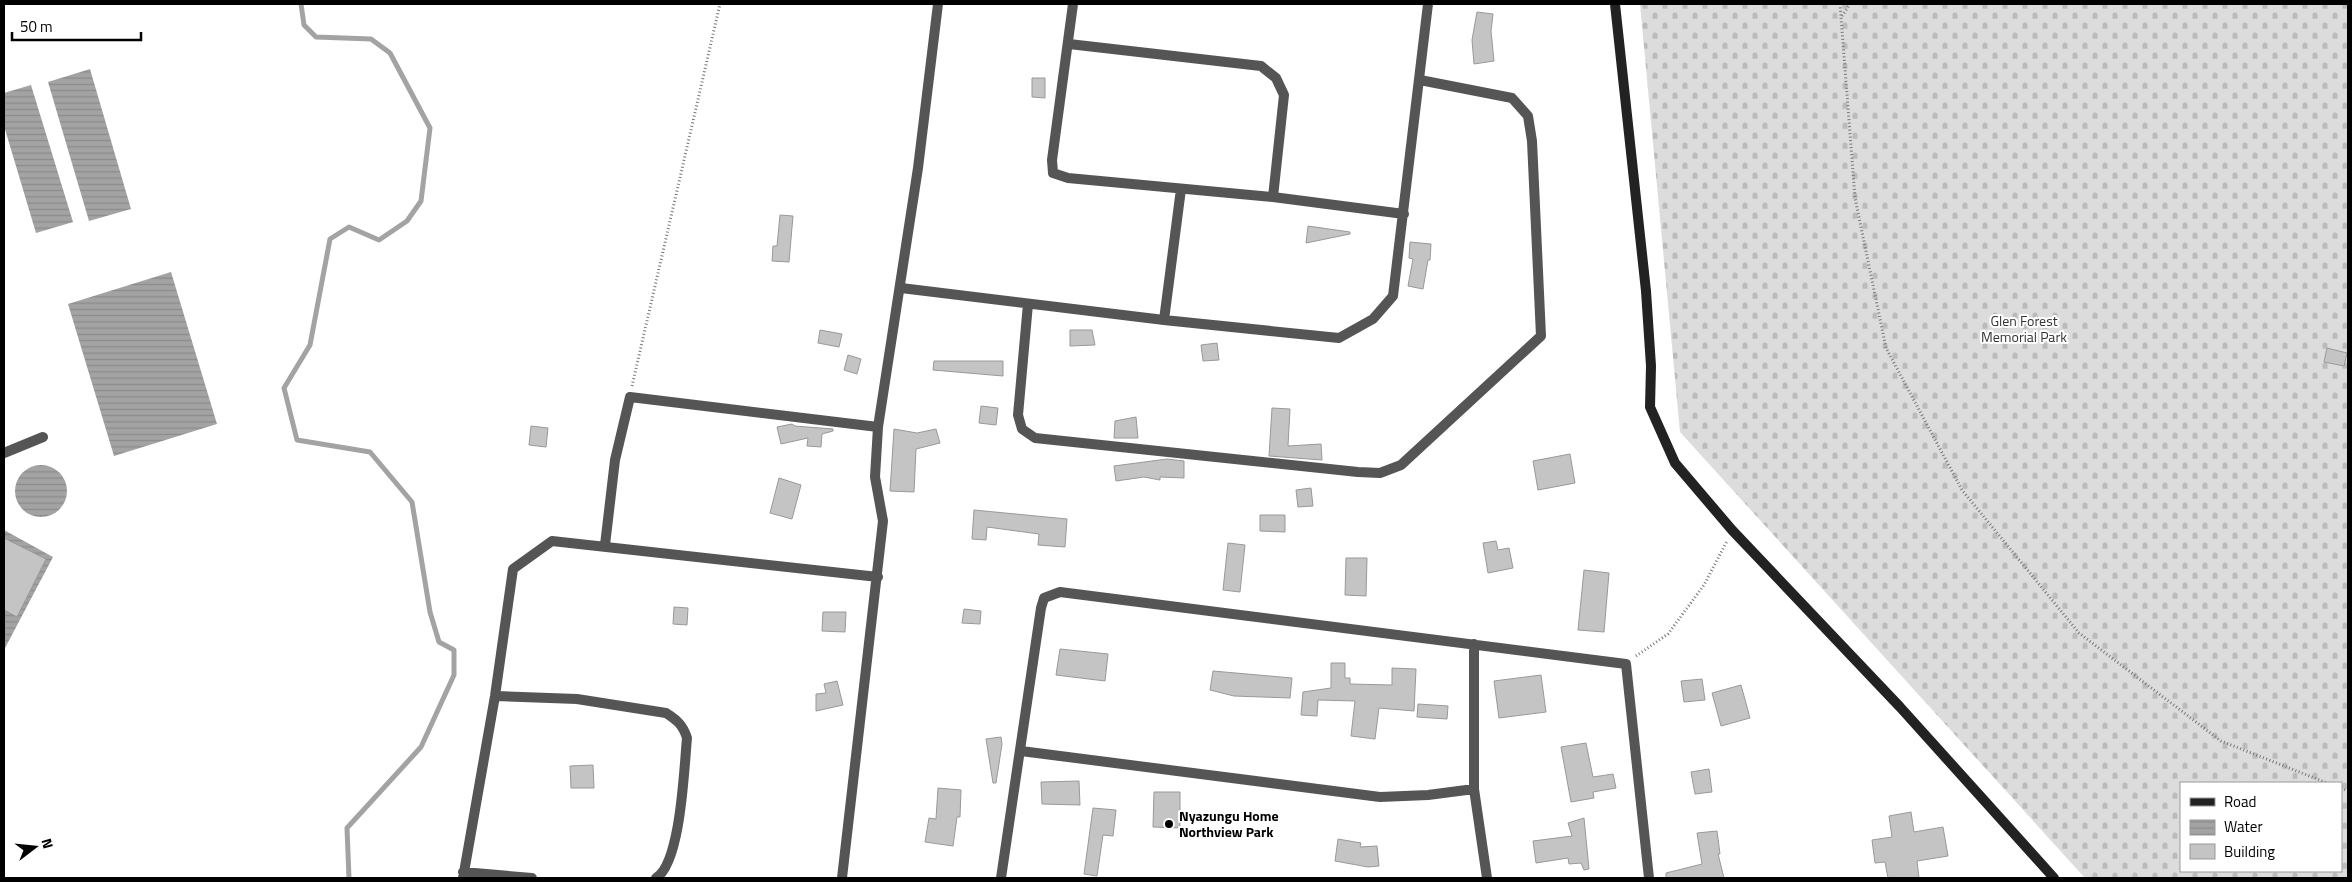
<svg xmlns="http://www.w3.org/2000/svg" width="2352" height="882" font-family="'Titillium Web',sans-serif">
<defs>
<pattern id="cemetery-stones" width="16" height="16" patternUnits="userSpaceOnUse" patternTransform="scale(1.25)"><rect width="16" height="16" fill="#dcdcdc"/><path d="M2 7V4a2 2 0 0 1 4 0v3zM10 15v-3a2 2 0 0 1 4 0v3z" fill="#bbb"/></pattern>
<pattern id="water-rules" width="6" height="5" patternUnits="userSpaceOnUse" patternTransform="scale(1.25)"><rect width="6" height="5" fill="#a3a3a3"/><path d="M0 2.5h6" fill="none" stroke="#8b8b8b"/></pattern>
</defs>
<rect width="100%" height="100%" fill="#fff"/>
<path fill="url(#cemetery-stones)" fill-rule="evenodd" d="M1640,4H2348V878H2085L1680,432ZM2181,783H2341V871H2181Z"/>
<path fill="url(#water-rules)" d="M90,69L131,209L89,221L48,82Z
M31,85L73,222L36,233L4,126V93Z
M171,272L217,424L114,456L68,304Z
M15 491a26 26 0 1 1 52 0a26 26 0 1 1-52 0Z
M4,530L53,557L4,650Z"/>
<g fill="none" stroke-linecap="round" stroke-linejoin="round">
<path stroke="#a3a3a3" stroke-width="5" d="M301,4L304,25L316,37L371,39L390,53L430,128L421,201L407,221L379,240L349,227L330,239L310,345L284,388L297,440L370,452L412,502L430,612L439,642L454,650V675L421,747L347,828L349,878"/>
</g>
<path fill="#c4c4c4" stroke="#999" d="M1477,12L1493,14L1491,31L1494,61L1474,64L1472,40Z
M1032,78H1045V98L1032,97Z
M780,215L793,216L789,262L772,261L773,246H777Z
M1308,226L1350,232V234L1306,243Z
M1410,242L1431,244L1430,260H1428L1423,289L1408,286L1413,259L1409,258Z
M820,330L842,334L839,347L818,343Z
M1070,330H1092L1095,345L1070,346Z
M1217,343L1219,360L1203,361L1201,345Z
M2327,348L2347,353L2344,366L2324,362Z
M848,355L861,359L857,374L844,370Z
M934,361H1003V376L933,370Z
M981,406L998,408L996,425L979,423Z
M1272,408L1290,409L1288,446L1321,444L1322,460L1269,456Z
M1136,417L1138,438H1114L1115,421Z
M792,424L795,426L833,429V431L822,434L821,447L807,446L808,438L781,444L777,427Z
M531,426L548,428L546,447L529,445Z
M894,429L917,433L936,429L940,443L916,449L914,492L890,491Z
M1570,454L1575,483L1538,490L1533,461Z
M1167,459L1184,461V478L1160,477V480L1144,477L1116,481L1114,466Z
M779,478L801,485L792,519L770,513Z
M1311,488L1313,506L1298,507L1296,490Z
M974,510L1067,519L1065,547L1038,545L1039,534L987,527L986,540L972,539Z
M1260,515H1285V532L1260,531Z
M4,538L46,559L17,617L4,610Z
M1496,541L1498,550L1509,548L1513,568L1488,573L1483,543Z
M1228,543L1245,545L1240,592L1223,590Z
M1346,558H1367L1366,596L1345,595Z
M1584,570L1609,573L1604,632L1578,630Z
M674,607L688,608L687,625L673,624Z
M964,609L981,611L980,624L962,623Z
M823,612H846L845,632L822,631Z
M1060,649L1108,654L1105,681L1056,675Z
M1331,663H1345V678H1350V684L1392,685V668L1416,669L1414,711L1379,708L1375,739L1351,736L1355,701L1318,700L1317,716L1301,715L1303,692L1331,688Z
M1213,671L1292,678L1290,698L1234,696L1210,690Z
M1541,675L1546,712L1499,718L1494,681Z
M1702,679L1705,700L1684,702L1681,681Z
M837,681L843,705L816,711V694L826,693L824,684Z
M1741,685L1750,718L1721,726L1712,693Z
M1418,704L1448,706L1447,719L1417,717Z
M1001,737L1002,744L996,783H993L986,739Z
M1586,743L1593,777L1613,774L1616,788L1593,792L1594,798L1571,802L1561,747Z
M593,765L594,788H571L570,766Z
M1709,769L1712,792L1695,794L1691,772Z
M1079,781L1080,805L1042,804L1041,782Z
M938,788L961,790L960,817H957L953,846L925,842L929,818L936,819Z
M1154,792H1180V828L1153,827Z
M1093,808L1116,810L1113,836L1103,835L1097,876L1084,874Z
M1911,812L1914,832L1943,827L1948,856L1917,861L1919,878H1888L1885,862L1875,863L1872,840L1892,837L1889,816Z
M1584,818L1589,869L1584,870L1581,863L1569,864L1568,858L1536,863L1533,841L1572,836L1568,823Z
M1717,831L1720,854H1718L1724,878H1666V873L1702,864L1697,833Z
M1338,839L1361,843L1360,847L1377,846L1379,866L1368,867L1335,861Z"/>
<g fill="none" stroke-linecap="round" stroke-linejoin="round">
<path stroke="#777" stroke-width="3" stroke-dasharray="1 2.5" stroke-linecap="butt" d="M1840,4L1855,198L1886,348L1962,490L2079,633L2221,741L2327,783
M1842,16L1850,4
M632,386L720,4
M1636,656L1668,634L1704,585L1727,541
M2341,788L2348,791"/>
<path stroke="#555" stroke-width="10" d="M4,453L43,437"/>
<path stroke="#555" stroke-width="10" d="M1073,4L1052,160L1053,173L1068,178L1273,197L1404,214
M1069,44L1261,66L1276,78L1284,95L1273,197
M901,288L1164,320L1339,338L1373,319L1393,296L1428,4
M1028,304L1018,415L1022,429L1035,438L1358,472L1380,473L1401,465L1541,336L1532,141L1528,116L1512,98L1420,80
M1164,320L1181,189
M878,427L918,168L938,4
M605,545L615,460L630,397L878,427L875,477L883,521L842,878
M1474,644V789L1487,878
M495,696L577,699L666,713C677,720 683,725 687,738C684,768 681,863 656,878
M1021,751L1380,797L1428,795L1474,789
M463,872L532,878
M463,878L495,696L513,569L552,541L878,577
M1001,878L1041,608L1044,598L1060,592L1626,664L1649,878"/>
<path stroke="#222" stroke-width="10" d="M1615,4L1646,291L1651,366L1650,407L1675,463L1732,530L1900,707L2054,878"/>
</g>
<circle fill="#000" stroke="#fff" stroke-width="2" cx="1169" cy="824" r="5"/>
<g text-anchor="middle" stroke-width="4" stroke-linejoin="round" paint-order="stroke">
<g font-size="14" fill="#333" stroke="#fff">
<text x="2024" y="326">Glen Forest<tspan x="2024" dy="16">Memorial Park</tspan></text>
</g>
<g font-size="14" font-weight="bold" fill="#000" stroke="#fff" text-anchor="start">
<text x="1179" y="821">Nyazungu Home<tspan x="1179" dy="16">Northview Park</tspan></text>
</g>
</g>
<rect width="2352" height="882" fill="none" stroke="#000000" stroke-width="10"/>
<rect x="2180" y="782" width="162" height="90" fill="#ffffff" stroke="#999999"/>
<rect x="2190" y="798" width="25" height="8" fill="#222222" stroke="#999999"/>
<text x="2224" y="807" font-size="15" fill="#000000">Road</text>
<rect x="2190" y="820" width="25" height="15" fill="url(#water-rules)" stroke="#999999"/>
<text x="2224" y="832" font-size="15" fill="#000000">Water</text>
<rect x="2190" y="844" width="25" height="15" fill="#c4c4c4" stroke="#999999"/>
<text x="2224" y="857" font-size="15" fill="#000000">Building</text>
<g transform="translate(35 847) rotate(74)" stroke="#ffffff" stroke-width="4" paint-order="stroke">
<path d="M0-4L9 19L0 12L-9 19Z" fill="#000000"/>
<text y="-8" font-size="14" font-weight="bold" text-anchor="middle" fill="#000000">N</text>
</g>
<path d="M12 32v8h129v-8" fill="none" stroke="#000000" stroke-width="2.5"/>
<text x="20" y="32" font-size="15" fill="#000000" stroke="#ffffff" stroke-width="4" paint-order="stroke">50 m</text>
</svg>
